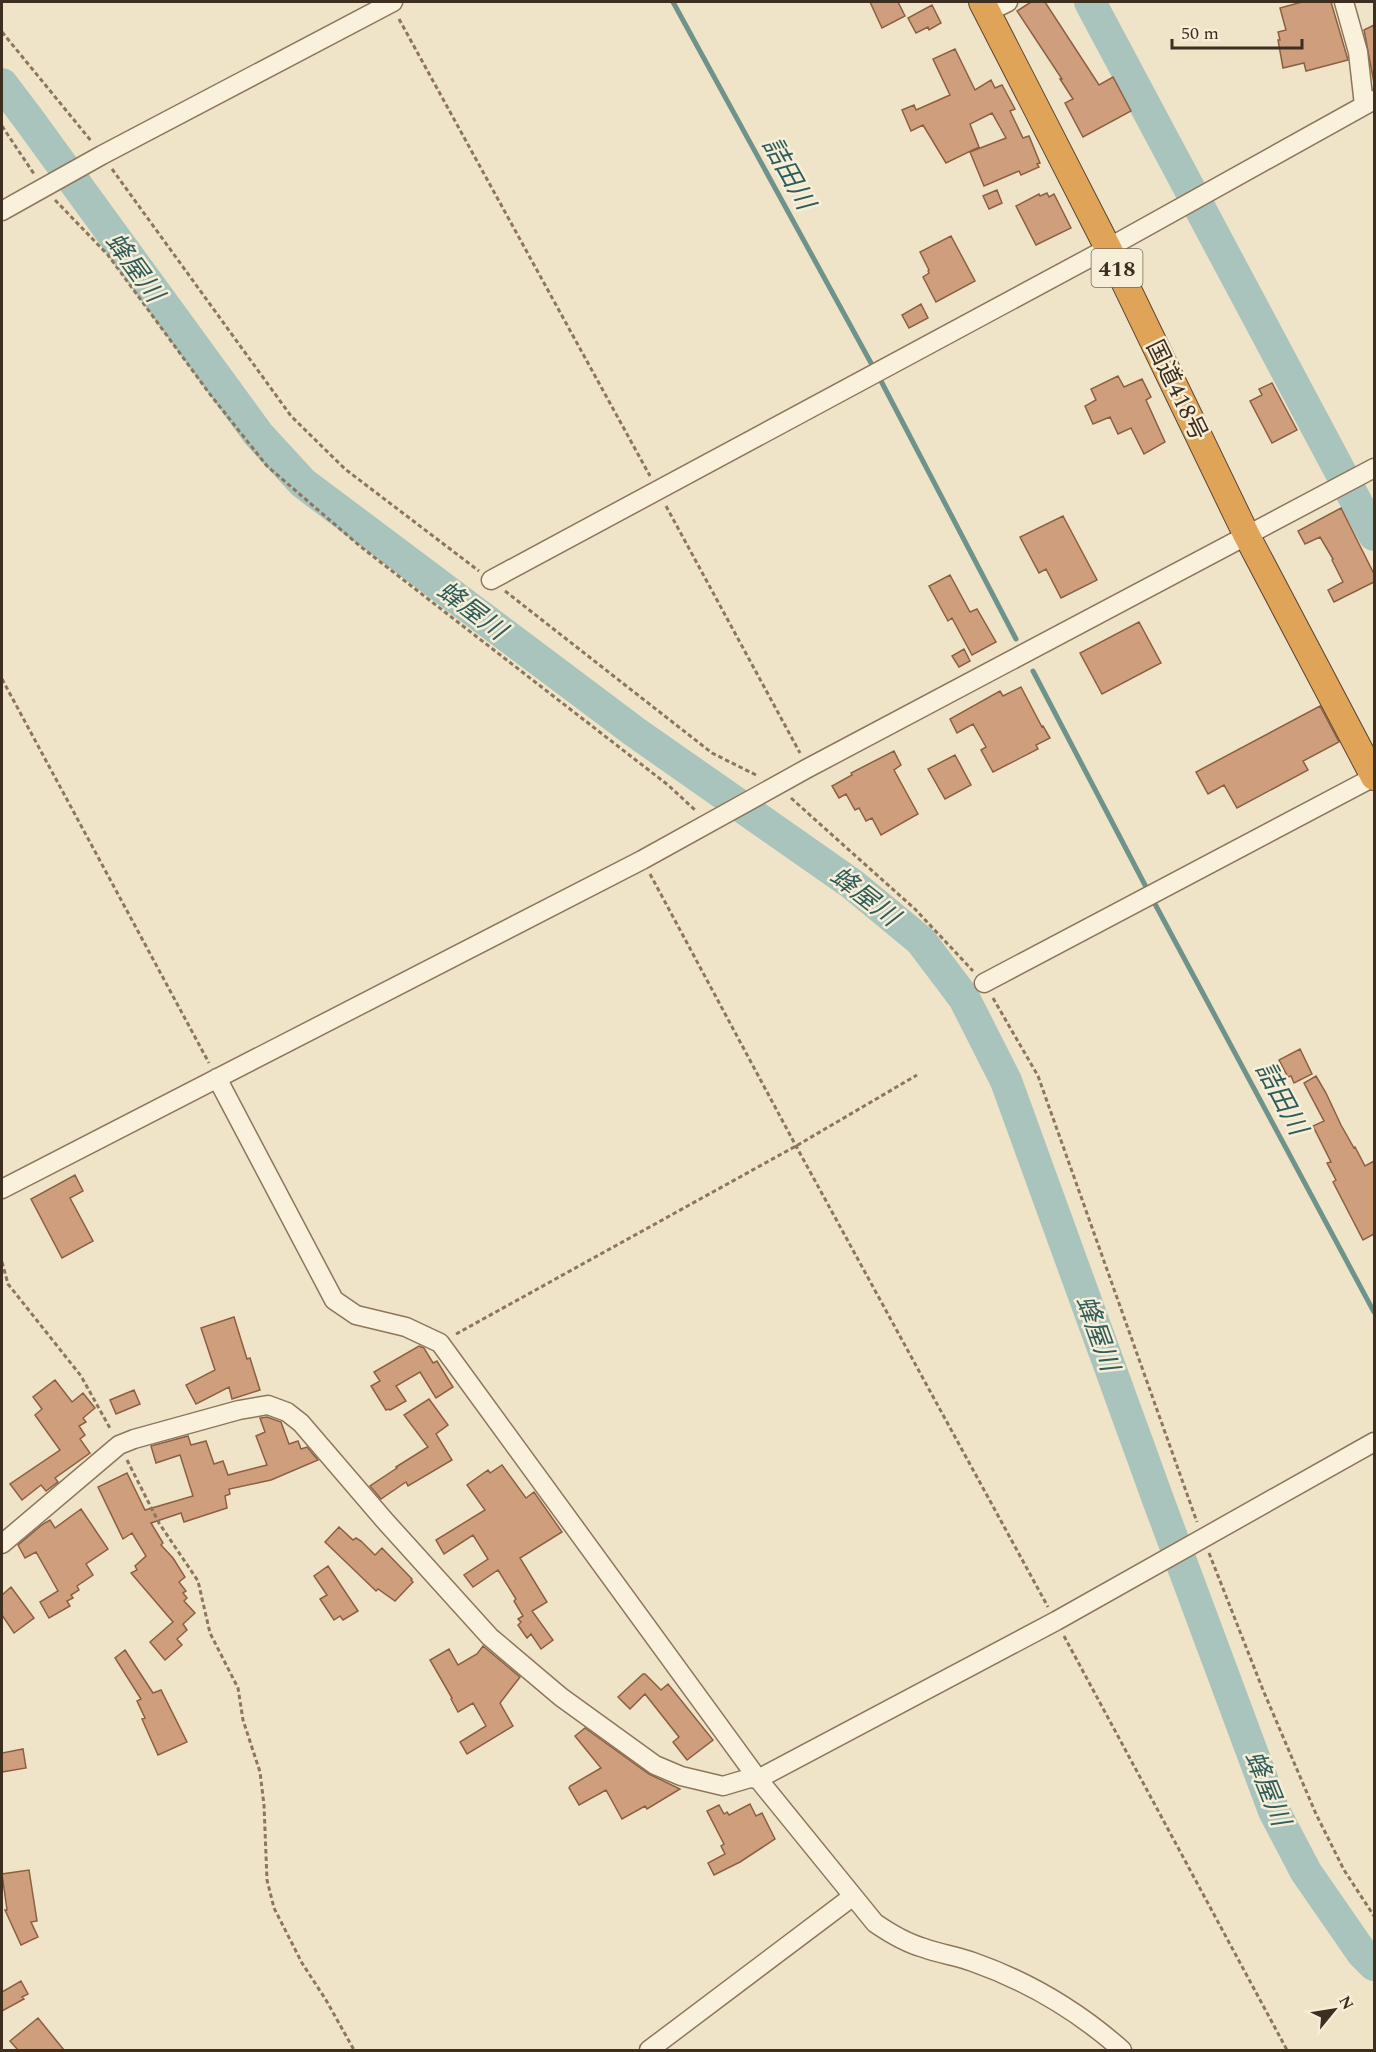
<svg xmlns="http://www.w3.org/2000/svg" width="1376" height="2052" font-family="Spectral,'Noto Sans JP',serif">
<rect width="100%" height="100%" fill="#f0e4c8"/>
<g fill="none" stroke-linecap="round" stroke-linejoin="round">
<path stroke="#6f938a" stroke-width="5" d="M673,2L871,363
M881,381L1016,639
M1033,671L1145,885
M1155,904L1374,1312"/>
<path stroke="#a9c4bc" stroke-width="32" d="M1090,2L1374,535
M2,84L27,117L258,434L303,483L635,732L852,884L921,941L964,998L1006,1081L1160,1505L1274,1811L1306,1872L1362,1953L1374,1965"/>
</g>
<path fill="#cf9f7d" stroke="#8d5f41" stroke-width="1.5" d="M870,2H898L905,16L882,28Z
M1031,2H1045L1099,85L1113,77L1131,111L1083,137L1065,103L1073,99L1060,79H1062L1017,11Z
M1302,2H1331L1348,60L1306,71L1304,63L1283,68L1278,40H1280L1278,32L1286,30L1280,8Z
M932,5L941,23L929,30L928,27L916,33L908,18Z
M1374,25V83L1364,30Z
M955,49L975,90L991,80L995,88L1002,85L1015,109L1010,111L1023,138L1029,136L1040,163L1037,164L1039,167L1021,175L1019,171L984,186L970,152L1006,138L992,113L970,124L979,147L946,163L923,125L911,131L902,110L914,105L916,110L950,95L933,59Z
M997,190L1002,203L989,209L983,196Z
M1047,193L1049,197L1054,194L1071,228L1036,245L1016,206L1039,194L1040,196Z
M951,236L975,281L936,302L923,277L929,273L928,271L929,270L920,252Z
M921,304L928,318L909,328L902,315Z
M1118,376L1124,387L1142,379L1151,397L1146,400L1165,442L1144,454L1131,428L1118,434L1110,417L1093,424L1085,406L1096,400L1091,389Z
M1272,383L1297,430L1272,443L1250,401L1262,395L1259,389Z
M1341,508L1374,574V582L1334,602L1328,590L1343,582L1332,560L1333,559L1320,537L1305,544L1298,531Z
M1063,516L1097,580L1061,598L1046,569L1039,573L1020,537Z
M950,575L970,612L977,609L996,642L972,655L952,618L948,621L929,586Z
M1139,622L1161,663L1102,694L1080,653Z
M964,649L970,661L959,667L952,656Z
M1021,687L1042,727L1043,726L1050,738L1036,745L1038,749L993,772L981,750L986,747L973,724L957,733L950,719L1000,691L1003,696Z
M1320,706L1339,742L1303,761L1308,770L1237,808L1224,785L1208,794L1196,772Z
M894,751L901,765L894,770L918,814L881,835L872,818L866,821L859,808L855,810L846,794L839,798L832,786L852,775L851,773Z
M955,755L971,785L945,799L928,769Z
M1300,1049L1312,1074L1294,1083L1291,1076L1288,1077L1279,1060Z
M1316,1076L1326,1093L1341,1125L1354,1148L1355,1147L1365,1166L1374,1161V1234L1363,1240L1333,1182L1336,1180L1327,1163L1331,1162L1313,1126L1324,1121L1304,1083Z
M75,1175L83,1191L70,1198L93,1241L62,1258L31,1199Z
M234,1317L247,1359L250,1358L260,1390L232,1399L229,1387L196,1404L186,1385L215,1370L201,1328Z
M419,1346L424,1348L433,1363L437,1361L453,1387L436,1398L420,1372L396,1386L406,1401L390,1410L389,1409L386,1410L371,1386L380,1381L374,1372Z
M55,1380L72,1402L83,1393L95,1408L83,1418L86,1422L79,1426L85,1435L80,1439L90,1453L55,1478L58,1482L46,1491L41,1485L22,1500L10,1484L60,1450L35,1415L42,1409L33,1397Z
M134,1390L140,1404L116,1414L110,1400Z
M429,1399L448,1425L436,1434L452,1460L408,1486L406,1482L381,1499L370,1486L397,1468L396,1467L428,1447L404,1415Z
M267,1417L281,1422L289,1444L298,1441L301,1449L307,1447L318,1460L271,1480L229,1489L230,1494L225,1496L227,1508L184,1522L181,1513L151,1523L163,1543L161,1545L173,1558L185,1577L179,1582L186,1591L183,1593L187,1598L184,1601L195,1613L183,1624L187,1630L177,1639L182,1645L165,1660L150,1642L173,1622L131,1573L137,1570L135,1566L146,1556L132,1533L123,1539L98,1487L127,1473L145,1510L193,1496L180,1455L156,1463L151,1446L188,1436L191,1445L206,1441L214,1464L223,1461L228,1475L267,1465L256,1436L265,1432L260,1418Z
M502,1465L526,1498L534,1492L562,1532L520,1558L547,1602L532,1611L553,1640L541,1649L531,1634L527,1638L518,1625L521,1622L518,1619L523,1616L514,1601L516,1599L498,1570L473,1587L464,1575L488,1559L473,1535L444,1554L436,1540L485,1510L467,1485L488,1470L490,1473Z
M81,1509L108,1549L86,1564L93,1575L77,1586L79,1590L71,1595L73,1598L67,1601L70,1606L49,1618L40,1602L58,1591L36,1552L25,1558L18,1545L43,1524L50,1520L55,1528Z
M339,1527L353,1540L356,1538L361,1541L375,1555L382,1548L412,1579L411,1580L413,1582L395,1601L378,1589L376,1591L325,1542Z
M328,1566L358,1611L343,1620L340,1616L334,1620L320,1599L327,1595L314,1576Z
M11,1587L34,1618L14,1633L2,1615V1595Z
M483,1646L520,1677L500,1703L513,1726L467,1754L460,1742L486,1726L473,1703L458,1712L451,1699L452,1698L430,1660L449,1649L458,1665L477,1654Z
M125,1650L153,1693L161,1690L187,1742L158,1755L142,1719L145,1718L137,1701L141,1699L115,1658Z
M643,1674H645L661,1690L668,1684L713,1740L687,1760L673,1742L679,1737L645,1694L630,1709L618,1697Z
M585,1728L649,1774L680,1789L647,1809L645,1806L622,1819L606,1790L579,1805L569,1788L570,1786L601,1768L575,1736Z
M23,1749L26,1768L2,1772V1753Z
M750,1804L756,1816L762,1813L775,1839L740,1862L714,1875L708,1863L725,1854L721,1846L724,1844L707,1811L719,1805L724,1814L727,1812L729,1815Z
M29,1870L37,1921L31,1922L38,1937L21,1945L5,1910H7L2,1874Z
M21,1981L28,1994L22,1997L24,1999L2,2011V1992Z
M38,2018L55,2039L64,2050H18L10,2041Z"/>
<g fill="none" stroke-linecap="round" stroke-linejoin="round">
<g stroke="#8d765c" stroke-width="21">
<path id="minor" d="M1344,2L1358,52L1364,105
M988,12L1008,2
M2,211L102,155L393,2
M491,580L1108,248L1374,100
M984,983L1374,777
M217,1078L334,1300L356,1315L406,1327L440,1343L758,1779L875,1923C891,1934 906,1943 924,1948C940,1954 957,1956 973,1962C1027,1981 1079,2012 1122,2050
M2,1189L642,860L808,768L1374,468
M2,1544L119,1445L134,1439L239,1410L268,1405L287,1412L301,1423L386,1522L490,1637L561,1697L655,1765L681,1776L723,1786L750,1778L758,1779L1056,1621L1374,1442
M649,2050L852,1897"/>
</g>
<g stroke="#5b4430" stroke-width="28">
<path id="highway" d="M982,2L1108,248L1247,536L1374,777"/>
</g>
<path stroke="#8d765c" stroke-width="3" stroke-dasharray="4.5 3" stroke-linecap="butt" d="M399,19L650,476
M2,32L92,142
M2,126L34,174
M112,169L291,416L345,469L479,571
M55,200L108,255L209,393L267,466L361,547L668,785L695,810
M666,506L800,753
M505,591L712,753L758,776
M2,679L209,1063
M791,798L915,909L973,971
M650,874L796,1146L1048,1607
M993,998L1038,1076L1197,1522
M2,1262L8,1284L81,1376L111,1430
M456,1334L796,1146L917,1075
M127,1460L159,1523L198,1581L210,1633L238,1688L243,1720L260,1772L264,1805L267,1880L274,1908L302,1963L326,2000L354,2050
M1209,1553L1263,1690L1316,1814L1344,1870L1374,1916
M1064,1636L1287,2050"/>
<use href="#minor" stroke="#faf1dc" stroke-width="18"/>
<use href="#highway" stroke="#e0a458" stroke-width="26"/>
</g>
<g text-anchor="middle" stroke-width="5" stroke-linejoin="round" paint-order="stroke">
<rect fill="#f7eed8" stroke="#756857" stroke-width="1.5" x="1091.5" y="249" width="51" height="38" rx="4.5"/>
<g font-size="22" font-weight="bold" fill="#3d2e20">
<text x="1117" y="276">418</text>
</g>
<g font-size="24" fill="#3d2e20" stroke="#f7eed8">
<text transform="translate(1177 390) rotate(64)" y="8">国道418号</text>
</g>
<g font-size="26" font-style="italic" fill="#2f5d5a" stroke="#f7eed8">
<text transform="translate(789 173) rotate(61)" y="9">詰田川</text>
<text transform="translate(135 267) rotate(54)" y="9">蜂屋川</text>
<text transform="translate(472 610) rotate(37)" y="9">蜂屋川</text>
<text transform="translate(865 896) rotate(38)" y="9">蜂屋川</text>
<text transform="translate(1282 1098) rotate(62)" y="9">詰田川</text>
<text transform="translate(1098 1333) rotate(70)" y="9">蜂屋川</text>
<text transform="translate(1268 1788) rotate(68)" y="9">蜂屋川</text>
</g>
</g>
<rect width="1376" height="2052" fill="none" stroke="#3d2e20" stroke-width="6"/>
<g transform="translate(1334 2010) rotate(60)" stroke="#f7eed8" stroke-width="4.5" paint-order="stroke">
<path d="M0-4.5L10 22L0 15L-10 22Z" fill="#3d2e20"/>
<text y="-9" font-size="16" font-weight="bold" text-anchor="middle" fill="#3d2e20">N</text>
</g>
<path d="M1172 39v9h130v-9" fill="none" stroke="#3d2e20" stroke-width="3"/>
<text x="1181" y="39" font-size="18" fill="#3d2e20" stroke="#f7eed8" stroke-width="4.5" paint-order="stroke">50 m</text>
</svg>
